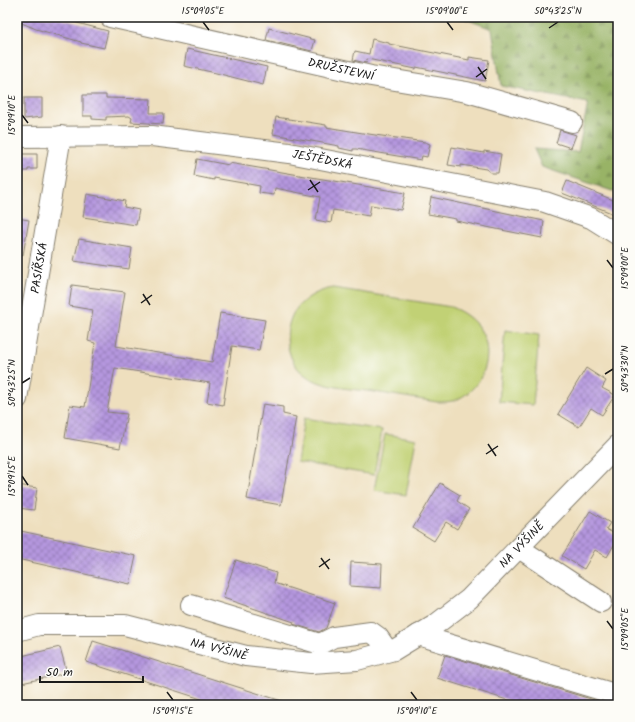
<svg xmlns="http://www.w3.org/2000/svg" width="635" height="722" font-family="Kalam,sans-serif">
<defs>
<pattern id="forest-firs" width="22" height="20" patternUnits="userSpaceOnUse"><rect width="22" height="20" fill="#98b366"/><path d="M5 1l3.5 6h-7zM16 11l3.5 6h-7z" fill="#829958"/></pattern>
<pattern id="building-cross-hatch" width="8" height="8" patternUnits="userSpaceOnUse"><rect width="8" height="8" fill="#b597df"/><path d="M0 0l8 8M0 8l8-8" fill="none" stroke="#927ab4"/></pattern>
</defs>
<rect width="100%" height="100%" fill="#fdfcf7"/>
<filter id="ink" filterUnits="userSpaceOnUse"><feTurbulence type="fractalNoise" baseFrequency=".025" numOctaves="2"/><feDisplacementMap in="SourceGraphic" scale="8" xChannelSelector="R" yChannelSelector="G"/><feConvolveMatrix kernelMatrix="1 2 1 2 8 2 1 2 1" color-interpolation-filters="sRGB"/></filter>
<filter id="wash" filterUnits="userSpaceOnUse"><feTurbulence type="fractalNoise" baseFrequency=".012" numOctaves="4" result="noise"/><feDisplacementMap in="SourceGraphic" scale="16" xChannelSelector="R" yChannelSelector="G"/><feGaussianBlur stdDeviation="0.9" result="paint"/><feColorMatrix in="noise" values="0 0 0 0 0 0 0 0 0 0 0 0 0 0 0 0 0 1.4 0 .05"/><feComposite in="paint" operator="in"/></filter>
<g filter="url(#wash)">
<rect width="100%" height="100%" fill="#eedfbe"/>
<path fill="url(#forest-firs)" stroke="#5a6841" d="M461,17H618V193L542,167L534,149L578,152L588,103L501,86L492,29Z"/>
<path fill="#c1d174" stroke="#6e7648" d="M334,288L451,307C463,312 474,319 481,331C495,356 483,387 458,399C452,402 444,402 437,402C416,399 395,395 374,392C343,387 299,389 289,351C286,339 287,329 291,318C298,301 317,290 334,288Z
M505,330L539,335L533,405L499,402Z
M304,418L382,430L374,475L297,462Z
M385,434L416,439L406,495L374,490Z"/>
<g id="blocks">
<path fill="url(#building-cross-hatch)" d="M17,17H54L108,31L104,48L81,43V42L36,29L17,21Z
M269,28L315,40L312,51L266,40Z
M372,39L389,43V44L469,60V57L489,60L485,81L416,67V69L367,59L366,63L353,60L355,51L369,54Z
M187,49L267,67L263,85L216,73L184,66Z
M83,95H106V98L151,99L150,113H164L163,124L131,122L132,118L129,116L106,117V120L92,119V116H83Z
M24,98H42V117L24,119Z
M276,117L326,125V127L375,135L425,142L430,144L427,157L422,156L421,160L356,149H353V151L339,148V146L273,134Z
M560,130L576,135L571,148L556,143Z
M452,147L484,153V151L501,154L498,173H491L486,169L461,165V167L448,165Z
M18,154H37V169H28V171H17Z
M197,159L229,165V163L405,193L401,210L371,205L369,216L333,210L331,223L316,220L320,197L275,188L274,195L259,193L260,186L214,178V180L194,176Z
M567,181L618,202V218L609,212L562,193Z
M87,194L125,201L124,207L139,210L136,225L83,217Z
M431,197L544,221L542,238L456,221V219L428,214Z
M17,218L29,220L23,255L17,254Z
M79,239L132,248L129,269L74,261Z
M72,285L125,292L116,346L212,362L220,313L265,320L259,350L232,346L223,405L207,402L210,383L115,368L107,412L127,414L120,448L65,438L70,405L85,407L95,343L88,341L93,310L69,306Z
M586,368L606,381L602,388L615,395L602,415L591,408L579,427L558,414Z
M263,404L283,407V414L296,417L281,505L247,499Z
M440,483L460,495L457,501L469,509L457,529L446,522L434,541L413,528Z
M17,485L37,488L34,510L17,508Z
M590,511L610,523L606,529L618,536V538L607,557L595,550L584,569L562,556Z
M21,531L136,556L130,584L17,559V547Z
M236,560L276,573L274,583L335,603L326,628L319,632L293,624L294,622L223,598Z
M351,562L382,564L381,588L350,586Z
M93,641L285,702V705H220L86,662Z
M60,647L67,673L17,684V657Z
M445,655L604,703L603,705H523L437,678Z"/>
</g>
</g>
<g filter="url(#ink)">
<use href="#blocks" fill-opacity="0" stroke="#857e6d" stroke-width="1"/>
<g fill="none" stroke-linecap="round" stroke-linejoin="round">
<g stroke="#857e6d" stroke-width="22">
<g id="minor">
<path id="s1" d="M110,17L371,76L467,92L572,122"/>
<path id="s2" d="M17,137L152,136L289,153L545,202L591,218L618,235"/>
<path id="s3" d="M17,399L61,136"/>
<path d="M519,548L601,602"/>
<path d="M191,605L320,644L334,637L371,632L378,637L388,651"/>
<path id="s4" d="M17,631L39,625H125L246,656L311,663L357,660L394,650L435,625L469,599L618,445"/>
<path d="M418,635L618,695"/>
</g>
</g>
<use href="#minor" stroke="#fff" stroke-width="20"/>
</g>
</g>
<path fill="none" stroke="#1c1c1c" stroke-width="1.5" d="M203,22L209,30M447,22L453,30M549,28L558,22M478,67L486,79M476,77L487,69M22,115L28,123M310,180L318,192M308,190L320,182M607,260L613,268M143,294L150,305M141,303L152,295M605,374L613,369M22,383L30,378M488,444L496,456M486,454L498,446M22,476L28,485M321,558L329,569M319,567L330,559M607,621L613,629M167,692L173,700M411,692L417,700"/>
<g text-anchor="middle" stroke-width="3" stroke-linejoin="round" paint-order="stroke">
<g font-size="12" fill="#1c1c1c" stroke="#fdfcf7">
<text dy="4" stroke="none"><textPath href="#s1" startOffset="237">DRUŽSTEVNÍ</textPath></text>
<text dy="4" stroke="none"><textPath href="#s2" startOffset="307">JEŠTĚDSKÁ</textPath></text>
<text dy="4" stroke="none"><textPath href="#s3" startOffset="133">PASÍŘSKÁ</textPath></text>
<text dy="4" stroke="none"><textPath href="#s4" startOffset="550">NA VÝŠINĚ</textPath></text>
<text dy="4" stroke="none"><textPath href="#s4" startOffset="206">NA VÝŠINĚ</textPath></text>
</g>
</g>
<rect width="635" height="722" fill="none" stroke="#fdfcf7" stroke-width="44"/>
<path d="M40 676v6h103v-6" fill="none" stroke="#1c1c1c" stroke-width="2"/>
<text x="46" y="676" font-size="12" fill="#1c1c1c" stroke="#fdfcf7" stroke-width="3" paint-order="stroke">50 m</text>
<rect x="22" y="22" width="591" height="678" fill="none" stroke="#1c1c1c" stroke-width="1.5"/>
<g font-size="10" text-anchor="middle" fill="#1c1c1c">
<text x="203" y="14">15°09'05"E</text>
<text x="447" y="14">15°09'00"E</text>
<text x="558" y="14">50°43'25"N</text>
<text transform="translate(11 115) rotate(-90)" y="4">15°09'10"E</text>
<text transform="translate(624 268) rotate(-90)" y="4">15°09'00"E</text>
<text transform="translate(624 369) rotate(-90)" y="4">50°43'30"N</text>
<text transform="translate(11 383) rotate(-90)" y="4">50°43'25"N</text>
<text transform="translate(11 476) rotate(-90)" y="4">15°09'15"E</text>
<text transform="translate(624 629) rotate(-90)" y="4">15°09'05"E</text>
<text x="173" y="714">15°09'15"E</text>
<text x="417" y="714">15°09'10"E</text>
</g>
</svg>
